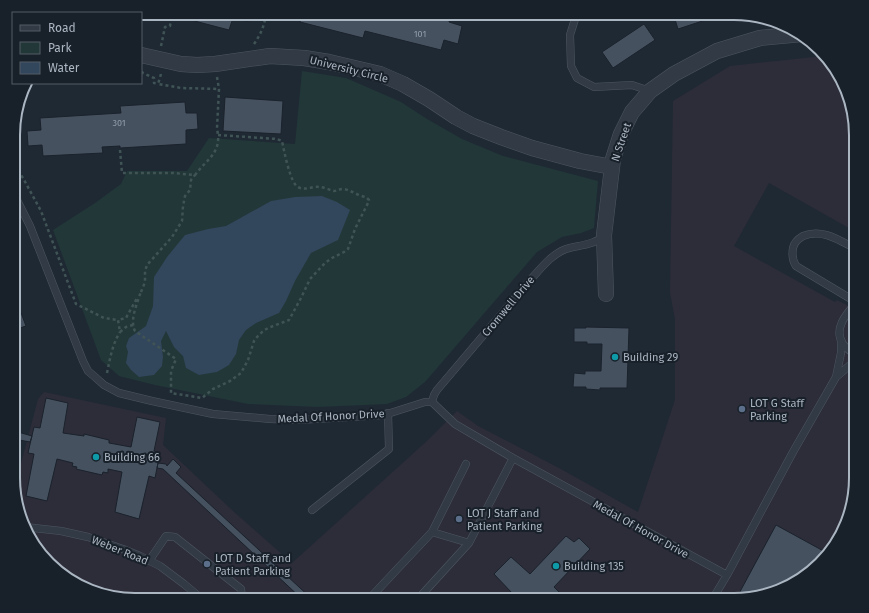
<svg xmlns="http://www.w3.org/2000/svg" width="869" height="613" font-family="'Fira Sans',sans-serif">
<rect width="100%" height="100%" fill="#1f2934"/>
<path fill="#2d2d39" d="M823,56L843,81L856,127V232L769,183L734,246L835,302L837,300L856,310V486L849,518L831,553L788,587L735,600H127L95,593L60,575L29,539L14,494V490L38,399L44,392L166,418L163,445L233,511L292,563L428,440L457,411L478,426L559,468L638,512L675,400V319L670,293L673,101L730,66Z"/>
<path fill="#223737" d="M302,71L346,78L401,102L427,119L462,139L503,156L598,181L594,228L581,233L562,237L537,252L425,382L406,397L387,404L318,407L248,404L155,385L119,376L101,360L53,230L95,203L121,184L127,171H187L209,138L295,144Z"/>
<path fill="#32465c" d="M322,196L337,202L350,210L338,240L311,253L295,281L286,301L279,313L256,323L246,330L239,340L236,354L229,365L217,372L199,375L186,368L183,356L174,347L166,331L161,341L163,357L162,366L154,375L139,377L131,370L126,363L128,352L126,346L129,338L146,326L153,306L154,277L167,257L185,235L208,229L226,226L271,201L295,197Z"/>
<path fill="#45515f" stroke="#1a222c" d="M164,13H252L250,22L233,18L229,30Z
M302,13H451L449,22L462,26L458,44L444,40L441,50L365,31L363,38L300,22Z
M673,13H727L678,29Z
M644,24L655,40L613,68L602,52Z
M225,97L283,101L281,134L223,131Z
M185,102L186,113H197L198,129L186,130V144L120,148V146L102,147L103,153L43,156L42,145L28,146L27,131L41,130L40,118L121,113L120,106Z
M18,305L26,326L14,330V306Z
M586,327L629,328L627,388H600V390L586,389V387H573L574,373L585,374V371H601L602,344H587V342H574V328H586Z
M46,398L68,403L63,433L84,436V434L109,440V443L131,447L137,417L160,422L154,451L160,453L155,478L149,476L139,519L115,512L122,472L108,469V473L103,472L102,475L76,469L77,467L72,466L73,463L57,459L47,501L26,496L34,454L28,453L34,427L40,428Z
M14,432H18L32,436L30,442L14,439Z
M173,459L181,467L176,473L313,600H303L163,469L157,468L158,463L166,464L167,466Z
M776,525L829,554L788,587L737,600L736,599Z
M566,536L574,542L579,538L590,549L554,587L567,600H506L512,593L494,574L511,557L530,574Z
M146,593L154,600H139Z"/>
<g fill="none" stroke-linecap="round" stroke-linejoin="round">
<g stroke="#4d5661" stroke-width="8">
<path id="service" d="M580,13L576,16L570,35L571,66L577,78L594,87L632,85L650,91
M14,194L30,226L83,361L88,371L95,377L104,385L119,393L152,401L213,414L270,419L298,420L384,415L425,402H432L455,424L513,458L727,575
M856,249C839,240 822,228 803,236C798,239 794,242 793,248C792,254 792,260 796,266L856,302
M856,303C846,314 833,329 843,344C846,348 850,352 856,353
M836,377L856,360
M432,402L434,395L437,390L532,278C542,267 552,254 566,249C579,245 594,245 604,236
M312,510L389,449L388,413
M25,527L61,531L88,537L123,549L140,556L160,566L184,584L203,600
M432,532L466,464
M149,561L166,536L175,537L241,589L242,598L240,600
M372,600L371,597L432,532L469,543L513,458
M417,600L469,543
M712,600L727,575L793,452L836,377L841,353V341"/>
</g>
<g stroke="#4d5661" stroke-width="16">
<path id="minor" d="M141,55L181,64L197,65L215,64L270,56L304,58L329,62L380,74L403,84L429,99L456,117L473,126L501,137L532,148L580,161L612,167
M606,294L604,235L613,159L621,134L632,112L650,91L674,74L717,51L760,38L802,34"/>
</g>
<path stroke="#405455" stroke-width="2.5" stroke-dasharray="3 3" stroke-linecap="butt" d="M254,44C261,34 265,24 266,13
M161,46L165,27L170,26L171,19
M141,72L154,78V83L158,84
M161,74L158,84L181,88L219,89
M217,77L219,89L217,128L218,135
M25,87L27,83
M120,150L122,173H173L195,175C205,161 220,154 218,135L277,139L282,141C284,150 290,183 298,187C305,191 312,186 319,187C324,187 329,190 334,191C337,191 339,189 343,189C351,190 358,196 366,197L369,200L368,203L355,229L348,249L344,252L332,258L325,263L310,279L301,298L289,320L268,328L263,331L256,338L254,341L248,360L241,373L230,381L213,389L202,398L171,393V371L176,359L135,331C129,320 138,302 141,291
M14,166L23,178L41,211L76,304L104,318L118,320
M141,292L145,282V271L147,265L172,237L182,221L183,206L185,196L190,190L191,180L195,175
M133,325L126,327L120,332L118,320L126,318L137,298
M107,373C110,359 112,345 120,332"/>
<use href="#service" stroke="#323b45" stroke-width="7"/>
<use href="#minor" stroke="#323b45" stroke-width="15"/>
</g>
<g fill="#0f9aa8" stroke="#182029" stroke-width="1.5">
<circle cx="615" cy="357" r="4"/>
<circle cx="96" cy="457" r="4"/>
<circle cx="556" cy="566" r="4"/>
</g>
<g fill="#5c6f8a" stroke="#182029" stroke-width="1.5">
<circle cx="742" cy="409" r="4"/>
<circle cx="459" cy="519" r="4"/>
<circle cx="207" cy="564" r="4"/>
</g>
<g text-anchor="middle" stroke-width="4" stroke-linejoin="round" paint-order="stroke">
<g font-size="9" fill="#929daa">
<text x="420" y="37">101</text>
<text x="119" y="126">301</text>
</g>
<g font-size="11" fill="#abb6c3" stroke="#182029">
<text transform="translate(349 69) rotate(14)" y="4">University Circle</text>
<text transform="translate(621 142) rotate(-71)" y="4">N Street</text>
<text transform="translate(508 306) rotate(-50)" y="4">Cromwell Drive</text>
<text transform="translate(331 416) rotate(-3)" y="4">Medal Of Honor Drive</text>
<text transform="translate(641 529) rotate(29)" y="4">Medal Of Honor Drive</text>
<text transform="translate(120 550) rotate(22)" y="4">Weber Road</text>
</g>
<g font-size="11" fill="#abb6c3" stroke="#182029" text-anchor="start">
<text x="623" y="361">Building 29</text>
<text x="750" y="407">LOT G Staff<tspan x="750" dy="13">Parking</tspan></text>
<text x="104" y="461">Building 66</text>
<text x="467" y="517">LOT J Staff and<tspan x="467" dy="13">Patient Parking</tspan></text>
<text x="215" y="562">LOT D Staff and<tspan x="215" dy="13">Patient Parking</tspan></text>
<text x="564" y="570">Building 135</text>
</g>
</g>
<path d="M0 0H869V613H0ZM135 20H734A115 115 0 0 1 849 135V478A115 115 0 0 1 734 593H135A115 115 0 0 1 20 478V135A115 115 0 0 1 135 20Z" fill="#182029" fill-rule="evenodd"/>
<path fill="none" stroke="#abb6c3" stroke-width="2" d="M135 20H734A115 115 0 0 1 849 135V478A115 115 0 0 1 734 593H135A115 115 0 0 1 20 478V135A115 115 0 0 1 135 20Z"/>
<rect x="12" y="12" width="130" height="72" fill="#182029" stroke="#535c67"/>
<rect x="20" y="25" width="20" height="6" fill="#323b45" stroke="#535c67"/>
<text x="48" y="32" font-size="12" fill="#abb6c3">Road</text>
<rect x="20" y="42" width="20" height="12" fill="#223737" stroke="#535c67"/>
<text x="48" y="52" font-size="12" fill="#abb6c3">Park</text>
<rect x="20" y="62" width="20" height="12" fill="#32465c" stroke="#535c67"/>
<text x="48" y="72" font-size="12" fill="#abb6c3">Water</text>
</svg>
